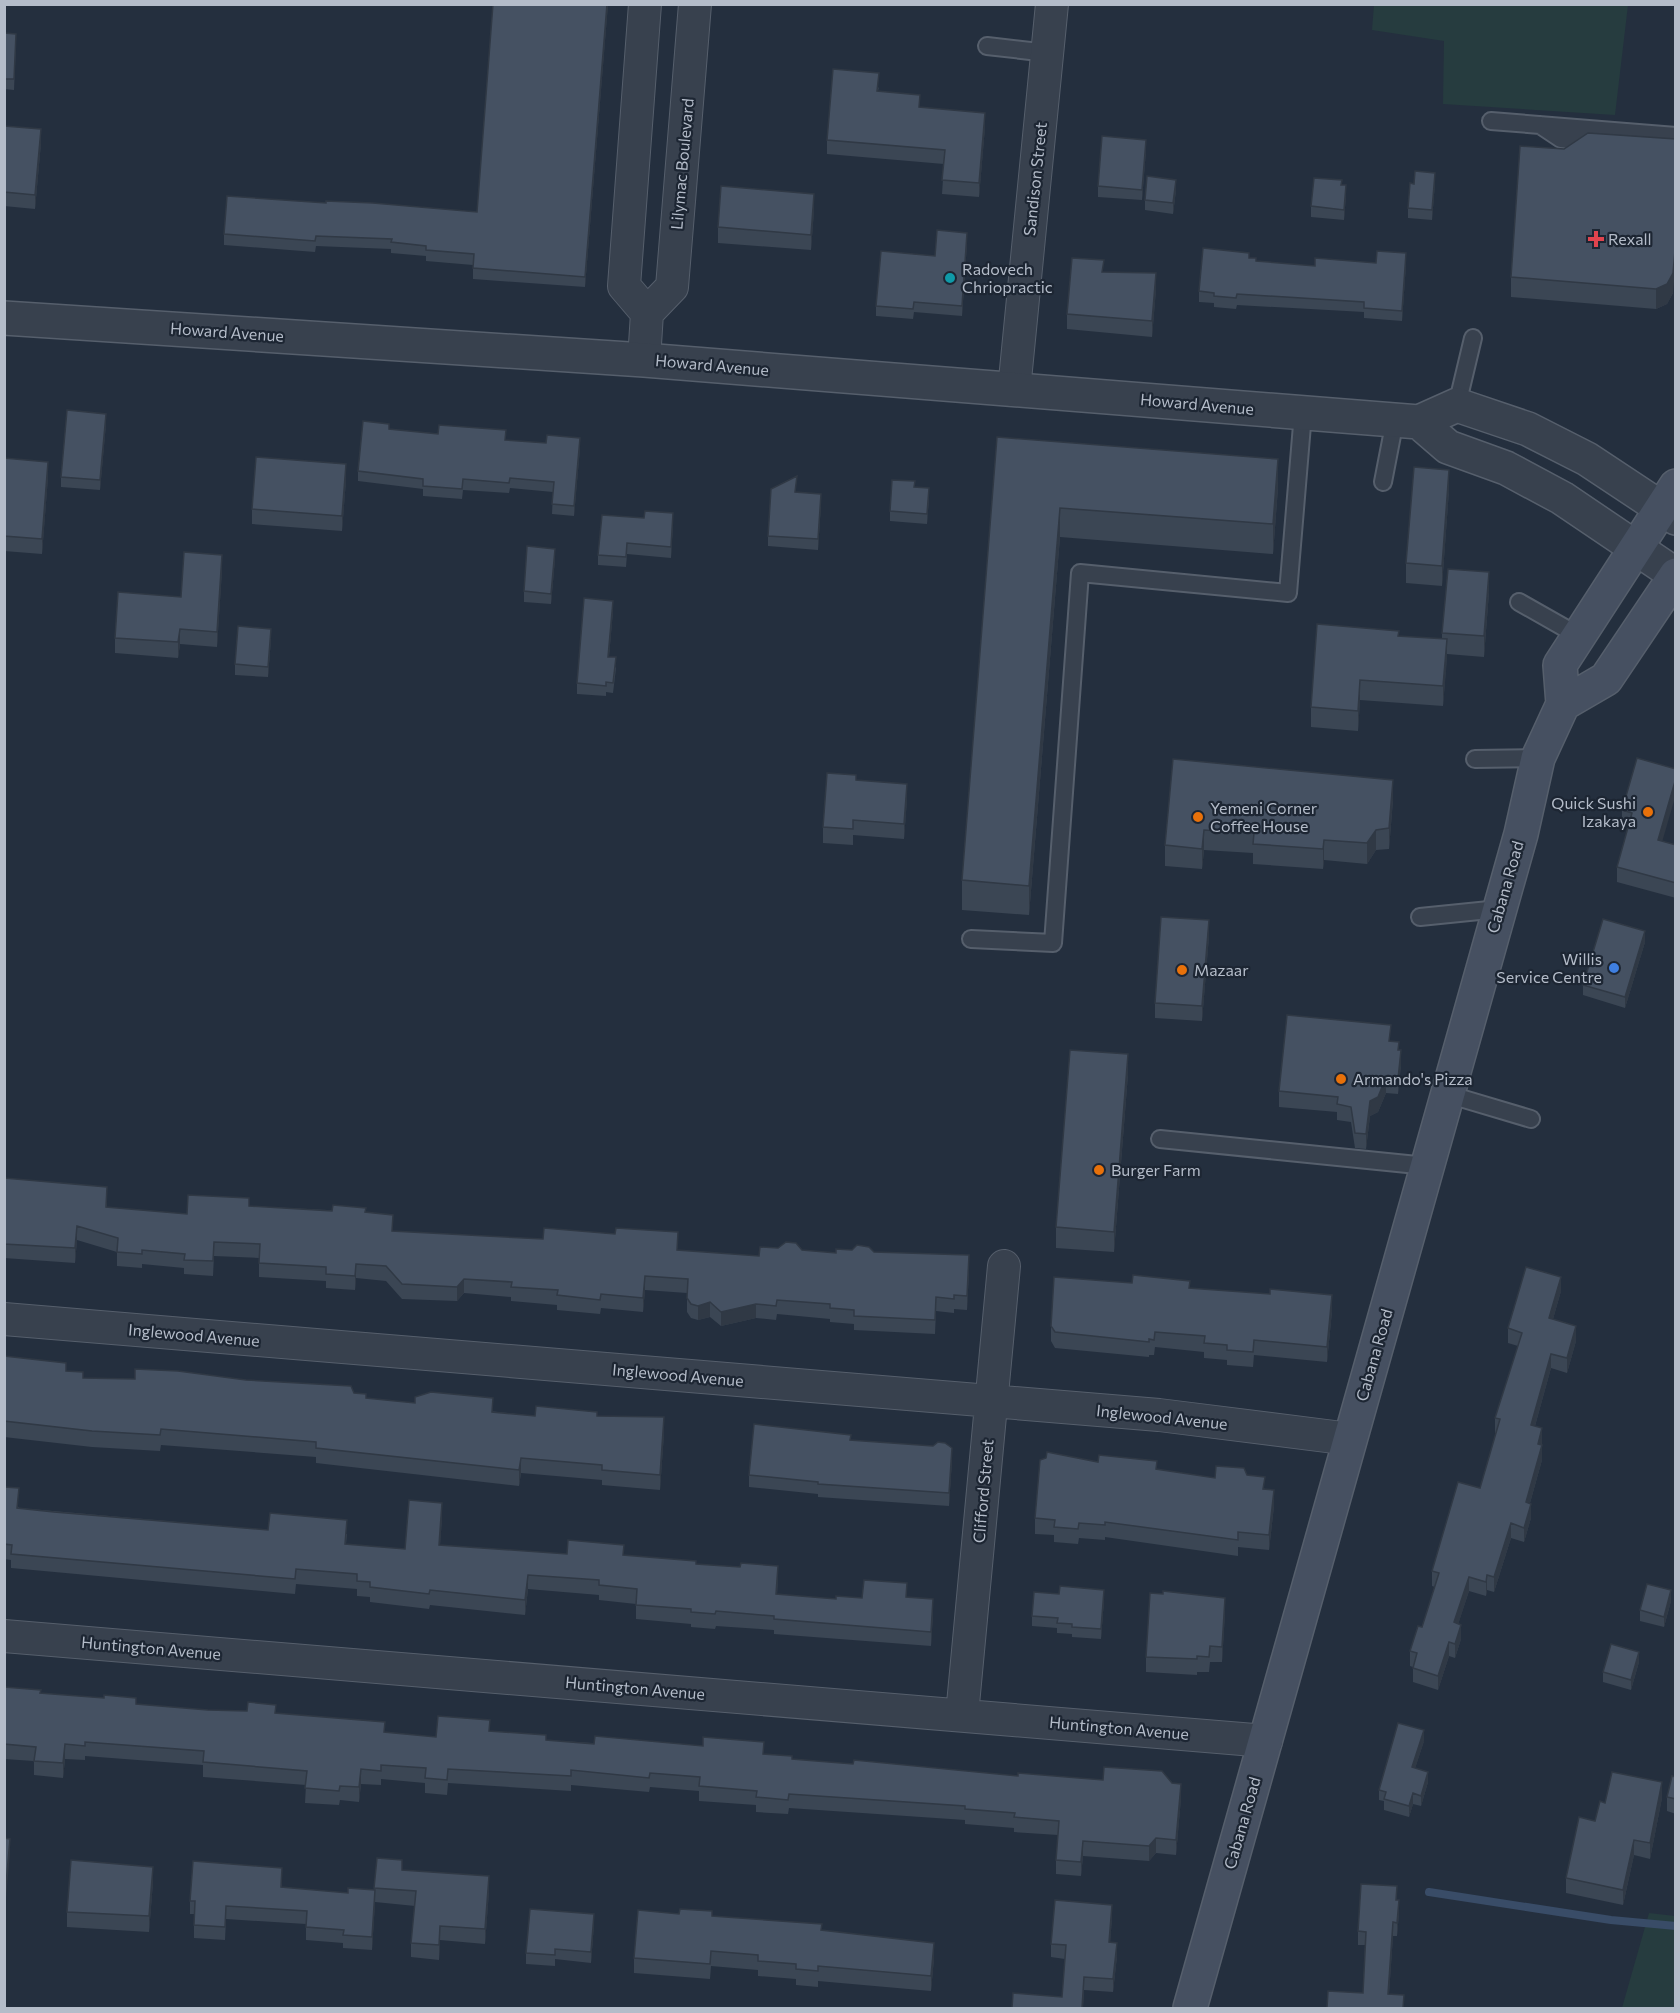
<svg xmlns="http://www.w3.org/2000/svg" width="1680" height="2013" font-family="Commissioner,sans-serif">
<rect width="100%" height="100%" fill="#242f3e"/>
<path fill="#263c3f" d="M1374,5H1628L1615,115L1443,104L1444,41L1372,30Z
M1649,1913L1675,1916V2008H1622Z"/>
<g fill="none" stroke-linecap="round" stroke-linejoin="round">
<path stroke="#394c67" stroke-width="8" d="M1429,1892L1611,1920L1676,1926"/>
<g stroke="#565f6c" stroke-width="20">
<path id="service" d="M987,46L1048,53
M1491,121L1676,136
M1540,125L1561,139L1597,143
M1457,405L1473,338
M1383,482L1395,420
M1519,602L1579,636
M1475,759L1538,758
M1420,917L1499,909
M971,939L1053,943L1080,573L1288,593L1303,413
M1447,1094L1531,1119
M1160,1139L1427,1166"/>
</g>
<g stroke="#565f6c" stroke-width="34">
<path id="minor" d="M645,4L624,286L647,313
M644,360L647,313L672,287L695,4
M1014,390L1052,4
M4,1319L1159,1415L1350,1439
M4,1636L1266,1741
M962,1715L1004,1266"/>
</g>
<g stroke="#565f6c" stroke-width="36">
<path id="tertiary" d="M4,318L644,360L1419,422L1457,405L1528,429L1587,459L1676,518
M1419,422L1448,447L1506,468L1562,498L1676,575"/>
</g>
<g stroke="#565f6c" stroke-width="36">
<path id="secondary" d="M1563,704L1606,679L1676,575
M1190,2008L1521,834L1538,758L1563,704L1560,665L1676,486"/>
</g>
<use href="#service" stroke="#38414e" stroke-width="16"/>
<use href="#minor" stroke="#38414e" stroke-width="32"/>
<use href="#tertiary" stroke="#38414e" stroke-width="33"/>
<use href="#secondary" stroke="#465061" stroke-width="33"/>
</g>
<path fill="#3b4654" d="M493,4H608L585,287L473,279V265L426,261V256L391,253V249L316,246L315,252L224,245V234L326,203L477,212Z
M4,33L16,44L14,90L4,89Z
M879,87L878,91L920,108L985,127L979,197L942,194L944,164L827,154V140Z
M4,126L41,143L35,209L4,206Z
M1564,149L1673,293L1667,304L1656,309L1511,297V277Z
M1146,150L1142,200L1098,197V186Z
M1435,183L1432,220L1408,218V208Z
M1176,190L1173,214L1145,210V200Z
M1346,195L1344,220L1311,217V206Z
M814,210L811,250L718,243V227Z
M967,243L962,316L914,312L913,319L876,316V306L935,256Z
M1249,258L1256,261L1315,266L1376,263L1406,264L1402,321L1364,318V312L1237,305L1236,309L1214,307V303L1199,302V291Z
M1104,272L1156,289L1152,337L1067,329V314Z
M106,424L100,490L61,487V477Z
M389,429L506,440L580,448L574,516L552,514L553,492L510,488L509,493L463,490L462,499L423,496V489L358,481V471Z
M997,437L1278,488L1273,554L1060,537L1029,915L962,910V880Z
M4,458L48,477L42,554L4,551Z
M346,480L342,531L252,524V509Z
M1449,490L1442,586L1406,583V563Z
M796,492L821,504L818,550L768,546V536Z
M929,498L927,524L890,521V511Z
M673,523L671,558L627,554L626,567L598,565V555Z
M555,559L551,604L524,602V591Z
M222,570L217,647L180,644L178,658L115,653V638Z
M1489,592L1484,657L1447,654L1443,706L1360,700L1358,731L1311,727V707L1399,636L1442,639V633Z
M613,611L609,657L616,668L613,693L606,692V696L577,694V683Z
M271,639L268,677L235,675V664Z
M1637,758L1662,841L1676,845V898L1617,882V867L1628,827L1622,825V810Z
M1173,759L1393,800L1389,849L1376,850L1367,864L1324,860L1323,869L1253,864V853L1204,850L1202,869L1165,866V845Z
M856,780L907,799L904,839L853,835V845L823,843V827Z
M1209,936L1202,1021L1155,1018V1003Z
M1645,942L1625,1008L1583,995V985Z
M1391,1041L1399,1050L1401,1065L1398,1094L1386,1093L1378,1112L1370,1116L1366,1149L1355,1148L1351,1122L1337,1120V1112L1279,1107V1091Z
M1128,1074L1114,1252L1056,1248V1227Z
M4,1178L107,1201V1207L187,1214L249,1206L366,1212L393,1231L678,1250L759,1256L802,1250L836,1253L874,1252L969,1270L967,1310L954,1309V1313L936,1311L935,1334L854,1330V1324L830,1322V1319L777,1314L776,1320L756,1318L721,1326L710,1317L698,1320L691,1318L687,1312V1293L645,1290L643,1312L601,1308L600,1314L557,1310V1305L511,1301V1297L464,1293L457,1301L402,1299L386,1281L356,1278L355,1290L326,1288V1281L259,1277V1258L214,1256L213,1276L184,1274V1268L142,1264V1268L117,1266V1252L77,1240L75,1263L4,1258Z
M1190,1288L1332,1311L1327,1362L1254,1355L1253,1367L1227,1365V1360L1204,1358V1352L1155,1347L1154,1355H1149V1357L1055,1348L1051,1341V1326Z
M1561,1291L1553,1319L1576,1341L1567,1373L1551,1368L1535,1426L1542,1443V1460L1530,1503L1531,1518L1524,1542L1511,1538L1494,1592L1487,1590L1486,1596L1469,1591L1458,1624L1461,1639L1455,1658L1449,1656L1438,1690L1413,1682V1667L1410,1666V1651L1422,1627L1435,1587L1432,1586V1571L1480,1488L1496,1433H1495V1418L1518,1346L1508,1343V1328Z
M4,1356L66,1371L83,1378L354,1393L366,1398L535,1416H597L664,1433L660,1490L602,1485V1480L521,1473L519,1486L316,1463V1457L161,1445L160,1451L92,1447L4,1437Z
M851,1440L952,1460L949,1506L818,1497V1494L749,1487V1475Z
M1098,1462L1215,1478L1247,1475L1265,1489L1274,1506L1269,1550L1238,1547V1556L1105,1537V1540L1079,1538L1078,1544L1054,1542V1535L1035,1534V1518Z
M4,1487L19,1508L268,1530L347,1534L346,1544L405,1549L442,1518L440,1545L567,1554L624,1555L696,1564L778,1580L777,1594L836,1599L907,1597L933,1614L931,1646L774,1634V1630L716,1626L715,1629L691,1627V1624L636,1619V1604L599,1600V1595L528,1589L525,1615L430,1605L429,1609L370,1602V1597L357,1596V1589L296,1584L295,1594L11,1568V1560L4,1559Z
M1104,1600L1101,1639L1072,1637V1634L1057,1633V1628L1032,1626V1616Z
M1671,1601L1664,1627L1640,1621V1610Z
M1225,1613L1222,1662H1210L1209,1672H1197V1675L1146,1672V1657Z
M1639,1662L1631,1690L1603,1682V1672Z
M4,1687L41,1693L136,1704L208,1710L276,1713L385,1732L436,1737L490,1731L546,1740L764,1754L792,1759L1181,1798L1176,1855L1156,1853L1149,1861L1083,1856L1081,1876L1056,1874V1860L1058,1835L1014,1832V1828L965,1824V1820L789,1808L788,1814L756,1812V1805L699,1801V1791L650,1787L649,1792L571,1785V1791L448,1783L447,1795L425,1793V1783L381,1779V1785L361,1784L359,1802L340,1800L339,1805L305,1803L306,1785L203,1777V1765L85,1756V1760L65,1759L63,1778L34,1775V1761L4,1759Z
M1424,1741L1415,1768L1428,1782L1421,1806L1413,1804L1409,1817L1384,1810V1801L1379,1800V1790Z
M1676,1777V1814L1667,1811V1797Z
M1662,1798L1650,1859L1634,1855L1623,1905L1566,1893V1878L1605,1803Z
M377,1858L402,1870L489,1891L485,1944L440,1940L439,1960L411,1957V1943L415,1906L375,1902L372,1950L343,1948V1943L306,1940V1924L226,1919L225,1940L194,1938V1914H190V1901L282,1881V1887L348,1893L374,1890Z
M153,1882L149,1932L67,1927V1912Z
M1397,1900L1399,1913L1397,1936H1393L1389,1994L1404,2008L1363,1993L1365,1945H1358V1931Z
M712,1916L822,1930L934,1958L931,1991L818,1981V1987L796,1985V1979L758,1976V1970L711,1966L710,1979L634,1973V1958Z
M1112,1918L1110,1943L1117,1956L1113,1992L1084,1990L1083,2008H1012L1062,1997L1065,1959L1051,1957V1944Z
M594,1924L591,1963L555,1959V1966L526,1964V1953Z"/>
<path fill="#303945" d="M607,4H608L585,287V277Z
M985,113V127L979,197V183Z
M41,129V143L35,209V195Z
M1146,140V150L1142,200V190Z
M1435,173V183L1432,220V210Z
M1176,180V190L1173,214V203Z
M1346,185V195L1344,220V210Z
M814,194V210L811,250V235Z
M967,233V243L962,316V306Z
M1676,240V260L1673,293L1667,304L1656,309V289Z
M1406,253V264L1402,321V311Z
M1156,273V289L1152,337V321Z
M106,414V424L100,490V480Z
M580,438V448L574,516V506Z
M1278,459V488L1273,554V524Z
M48,462V477L42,554V539Z
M346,464V480L342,531V516Z
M1449,470V490L1442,586V566Z
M929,488V498L927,524V514Z
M821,494V504L818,550V539Z
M1060,508V537L1029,915V886Z
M673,513V523L671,558V547Z
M555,549V559L551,604V594Z
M222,555V570L217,647V632Z
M1489,572V592L1484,657V636Z
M613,601V611L608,667V657Z
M180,629V644L178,658V642Z
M271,629V639L268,677V667Z
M1447,639V660L1443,706V686Z
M1360,680V700L1358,731V711Z
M1676,778V794L1658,856V840Z
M1393,780V800L1389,849V828Z
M907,784V799L904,839V824Z
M1204,830V850L1202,869V849Z
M1376,830V850L1367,864V843Z
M1324,840V860L1323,869V849Z
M1209,920V936L1202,1021V1006Z
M1645,931V942L1625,1008V997Z
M1401,1050V1065L1398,1094V1079Z
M1128,1054V1074L1114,1252V1232Z
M1386,1077V1093L1378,1112L1370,1116L1366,1149V1134L1370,1101Z
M77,1226V1240L75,1263V1248Z
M969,1255V1270L967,1310V1296Z
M356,1264V1278L355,1290V1276Z
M645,1276V1290L643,1312V1298Z
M1561,1277V1291L1549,1333V1318Z
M464,1279V1293L457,1301V1287Z
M1332,1295V1311L1327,1362V1347Z
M710,1302V1317L698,1320V1306Z
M756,1304V1318L721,1326V1312Z
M1576,1326V1341L1567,1373V1358Z
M1551,1354V1368L1531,1440V1425Z
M664,1417V1433L660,1490V1475Z
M1542,1428V1443L1538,1458V1444Z
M1542,1445V1460L1526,1517V1502Z
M952,1448V1460L949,1506V1493Z
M521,1458V1473L519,1486V1470Z
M1274,1490V1506L1269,1550V1535Z
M442,1503V1518L439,1560V1545Z
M1531,1504V1518L1524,1542V1528Z
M1511,1523V1538L1494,1592V1577Z
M778,1566V1580L776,1609V1594Z
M528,1575V1589L525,1615V1600Z
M1487,1575V1590L1486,1596V1582Z
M1469,1577V1591L1454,1637V1622Z
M1104,1590V1600L1101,1639V1629Z
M1671,1590V1601L1664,1627V1617Z
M1225,1598V1613L1222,1662V1647Z
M933,1599V1614L931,1646V1632Z
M1461,1625V1639L1455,1658V1644Z
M1449,1642V1656L1438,1690V1676Z
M1639,1652V1662L1631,1690V1680Z
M1424,1730V1741L1412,1778V1767Z
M65,1744V1759L63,1778V1763Z
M361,1769V1784L359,1802V1787Z
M1428,1772V1782L1421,1806V1796Z
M1662,1782V1798L1650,1859V1843Z
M1181,1784V1798L1176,1855V1840Z
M1413,1793V1804L1409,1817V1806Z
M1156,1838V1853L1149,1861V1846Z
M10,1839V1853L4,1921V1907Z
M1634,1840V1855L1623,1905V1890Z
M1083,1841V1856L1081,1876V1862Z
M153,1867V1882L149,1932V1916Z
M489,1876V1891L485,1944V1929Z
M375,1890V1904L372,1950V1937Z
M1399,1900V1913L1397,1936V1923Z
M1112,1905V1918L1109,1956V1942Z
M594,1914V1924L591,1963V1952Z
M1393,1922V1936L1388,2008V1994Z
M440,1926V1940L439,1960V1945Z
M934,1943V1958L931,1991V1976Z
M1117,1943V1956L1113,1992V1979Z
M1084,1977L1083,2008H1082Z"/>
<path fill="#455162" stroke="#303945" stroke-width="1.5" d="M493,4H607L585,277L473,268L474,254L426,250V246L391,242L392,239L316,236L315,241L224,234L227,196L326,203V201L373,203L477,212Z
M4,33L16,34L14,79H4Z
M833,69L879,73L877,91L920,95L919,107L985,113L979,183L942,180L945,150L827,140Z
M4,126L41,129L35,195L4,192Z
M1588,133L1676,139V240L1673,273L1667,284L1656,289L1511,277L1520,146L1564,149Z
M1102,136L1146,140L1142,190L1098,186Z
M1415,171L1435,173L1432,210L1408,208L1410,183L1414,184Z
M1147,176L1176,180L1173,203L1145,200Z
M1314,178L1342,180L1341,185H1346L1344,210L1311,206Z
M721,186L814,194L811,235L718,227Z
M937,230L967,233L962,306L914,302L913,309L876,306L881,251L935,256Z
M1203,248L1249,253V258H1256V261L1315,266V258L1376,263L1377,251L1406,253L1402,311L1364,308V302L1237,294L1236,298L1214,296V293L1199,291Z
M1072,258L1104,260L1102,272L1156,273L1152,321L1067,314Z
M67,410L106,414L100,480L61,477Z
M363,421L389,424V429L438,434L439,425L506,430L505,440L546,443L547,435L580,438L574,506L552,504L554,482L510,478L509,483L463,479L462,489L423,486V479L358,471Z
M997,437L1278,459L1273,524L1060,508L1029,886L962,880Z
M256,457L346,464L342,516L252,509Z
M4,458L48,462L42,539L4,536Z
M1414,467L1449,470L1442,566L1406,563Z
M797,476L795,492L821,494L818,539L768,536L771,489Z
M892,480L915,481L914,487L929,488L927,514L890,511Z
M645,511L673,513L671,547L627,543L626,557L598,555L602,515L644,518Z
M527,546L555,549L551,594L524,591Z
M184,552L222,555L217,632L180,629L178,642L115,638L118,592L181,597Z
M1448,569L1489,572L1484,636L1442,633Z
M584,598L613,601L608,657H616L613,683L606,682V686L577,683Z
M1317,624L1399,631L1398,636L1447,639L1443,686L1360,680L1358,711L1311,707Z
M238,626L271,629L268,667L235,664Z
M1637,758L1676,769V778L1658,840L1676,845V883L1617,867L1632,813L1622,810Z
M1173,759L1393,780L1389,828L1376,830L1367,843L1324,840L1323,849L1253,844L1254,833L1204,830L1202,849L1165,845Z
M827,773L856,775V780L907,784L904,824L853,820V829L823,827Z
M1161,917L1209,920L1202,1006L1155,1003Z
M1603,919L1645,931L1625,997L1583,985Z
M1287,1015L1391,1025L1389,1041L1399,1042L1398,1050H1401L1398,1079L1386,1077L1378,1097L1370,1101L1366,1134L1355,1133L1351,1107L1337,1104L1338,1097L1279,1091Z
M1070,1050L1128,1054L1114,1232L1056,1227Z
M4,1178L107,1187L106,1207L187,1214L188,1195L249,1198V1206L332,1211L333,1205L366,1208L365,1212L393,1215L392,1231L543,1239L544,1228L615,1234L616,1228L678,1232L677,1250L759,1256L760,1247L778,1248L786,1242L796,1243L802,1250L836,1253V1249L852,1250L857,1245L869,1247L874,1252L969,1255L967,1296L954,1295V1299L936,1297L935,1320L854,1316V1310L830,1308V1304L777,1300L776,1306L756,1304L721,1312L710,1302L698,1306L691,1304L687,1298L688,1279L645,1276L643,1298L601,1294L600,1300L557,1295L558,1290L511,1287L512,1282L464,1279L457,1287L402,1284L386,1266L356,1264L355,1276L326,1274V1267L259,1263L260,1244L214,1242L213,1261L184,1260L185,1254L142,1250V1254L117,1252L118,1238L77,1226L75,1248L4,1244Z
M1526,1267L1561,1277L1549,1318L1576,1326L1567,1358L1551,1354L1531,1425L1542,1428L1538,1444L1542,1445L1526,1502L1531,1504L1524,1528L1511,1523L1494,1577L1487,1575L1486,1582L1469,1577L1454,1622L1461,1625L1455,1644L1449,1642L1438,1676L1413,1668L1417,1653L1410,1651L1418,1626L1422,1627L1439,1573L1432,1571L1458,1482L1480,1488L1500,1419L1495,1418L1522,1333L1508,1328Z
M1133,1275L1190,1281L1189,1288L1270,1294V1289L1332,1295L1327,1347L1254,1340L1253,1352L1227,1350V1345L1204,1343L1205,1336L1155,1332L1154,1340L1149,1339V1342L1055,1332L1051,1326L1054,1277L1132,1283Z
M4,1356L66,1363V1371L83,1372V1378L135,1379V1369L178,1371L246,1380L351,1386L354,1393L366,1394V1398L415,1403V1397L431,1392L493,1398L492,1412L535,1416L536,1406L597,1412V1416L664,1417L660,1475L602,1470V1465L521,1458L519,1470L316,1448V1442L161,1429L160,1435L92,1431L4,1421Z
M754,1424L851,1435L850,1440L933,1446L938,1442L945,1443L952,1448L949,1493L818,1484V1482L749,1475Z
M1047,1452L1098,1462L1099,1455L1157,1461L1156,1469L1215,1478L1216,1466L1244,1468L1247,1475L1265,1477L1263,1489L1274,1490L1269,1535L1238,1532V1540L1105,1522V1525L1079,1523L1078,1529L1054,1527L1055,1520L1035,1518L1040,1460L1046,1458Z
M4,1487L19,1488L17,1508L54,1512L268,1530L270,1513L347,1520L345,1544L405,1549L409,1500L442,1503L439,1545L567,1554L568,1540L624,1545L623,1555L696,1561V1564L740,1567L741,1563L778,1566L776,1594L836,1599V1596L862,1598L864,1580L907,1583L906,1597L933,1599L931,1632L774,1619V1616L716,1611L715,1614L691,1612V1609L636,1605L637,1589L599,1585V1580L528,1575L525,1600L430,1590L429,1594L370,1587V1582L357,1581V1574L296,1569L295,1579L11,1554L12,1545L4,1544Z
M1647,1584L1671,1590L1664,1617L1640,1610Z
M1060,1586L1104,1590L1101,1629L1072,1627V1624L1057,1623L1058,1618L1032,1616L1034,1592L1059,1594Z
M1163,1591L1225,1598L1222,1647L1210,1646L1209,1657L1197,1656V1659L1146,1657L1150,1593L1163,1594Z
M1611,1644L1639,1652L1631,1680L1603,1672Z
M4,1687L41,1690L40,1693L104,1698V1695L136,1698V1704L208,1710L247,1711L248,1702L276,1705L275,1713L385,1722L384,1732L436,1737L438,1716L490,1720L489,1731L546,1735V1740L594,1744L595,1736L703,1746V1737L764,1742L763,1754L792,1756V1759L853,1764L854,1760L1018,1776V1773L1103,1780L1104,1767L1162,1771L1172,1783L1181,1784L1176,1840L1156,1838L1149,1846L1083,1841L1081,1862L1056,1860L1059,1821L1014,1817L1015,1813L965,1809V1806L789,1794L788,1800L756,1797L757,1791L699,1786L700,1777L650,1773L649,1778L571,1770V1776L448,1769L447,1780L425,1778L426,1768L381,1765V1771L361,1769L359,1787L340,1786L339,1791L305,1788L307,1771L203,1762L204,1751L85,1742V1746L65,1744L63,1763L34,1761L36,1747L4,1744Z
M1398,1723L1424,1730L1412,1767L1428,1772L1421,1796L1413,1793L1409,1806L1384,1799L1386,1792L1379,1790Z
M1612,1772L1662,1782L1650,1843L1634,1840L1623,1890L1566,1878L1579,1817L1595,1821L1600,1801L1605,1803Z
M1672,1776L1676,1777V1799L1667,1797Z
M4,1838L10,1839L4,1907Z
M377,1858L402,1860V1870L489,1876L485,1929L440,1926L439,1945L411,1943L416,1891L374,1888Z
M71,1860L153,1867L149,1916L67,1912Z
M193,1861L282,1868L281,1887L348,1893V1888L375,1890L372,1937L343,1935L344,1930L306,1927L307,1911L226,1906L225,1927L194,1925L195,1901H190Z
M1361,1884L1397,1886L1396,1900H1399L1397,1923L1393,1922L1388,1994L1404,1995L1403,2008H1327L1328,1991L1363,1993L1366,1932L1358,1931Z
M1055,1900L1112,1905L1109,1942L1117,1943L1113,1979L1084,1977L1082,2008H1012L1013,1993L1062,1997L1066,1945L1051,1944Z
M530,1909L594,1914L591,1952L555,1949V1955L526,1953Z
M680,1909L712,1911V1916L822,1924L821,1930L934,1943L931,1976L818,1966V1971L796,1969V1964L758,1961V1955L711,1951L710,1964L634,1958L638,1910L679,1914Z"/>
<path fill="#e0444e" stroke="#1d2633" stroke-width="2" d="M1593 230h6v6h6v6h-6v6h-6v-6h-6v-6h6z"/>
<circle fill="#0f9aa8" stroke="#1d2633" stroke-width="2" cx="950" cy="278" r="6"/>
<g fill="#e8710a" stroke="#1d2633" stroke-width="2">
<circle cx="1648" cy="812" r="6"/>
<circle cx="1198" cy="817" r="6"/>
<circle cx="1182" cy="970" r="6"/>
<circle cx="1341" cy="1079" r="6"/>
<circle cx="1099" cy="1170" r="6"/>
</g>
<circle fill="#3f7fe0" stroke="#1d2633" stroke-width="2" cx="1614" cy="968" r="6"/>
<g text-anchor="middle" stroke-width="4.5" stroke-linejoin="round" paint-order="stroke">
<g font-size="16" fill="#b4bcc9" stroke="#1d2633">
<text transform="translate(682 164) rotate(-85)" y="6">Lilymac Boulevard</text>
<text transform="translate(1035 179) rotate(-84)" y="6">Sandison Street</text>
<text transform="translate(227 332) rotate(4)" y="6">Howard Avenue</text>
<text transform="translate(712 365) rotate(5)" y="6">Howard Avenue</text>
<text transform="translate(1197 404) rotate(5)" y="6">Howard Avenue</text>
<text transform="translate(1505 887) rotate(-74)" y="6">Cabana Road</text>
<text transform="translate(194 1335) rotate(5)" y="6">Inglewood Avenue</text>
<text transform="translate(1374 1355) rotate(-74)" y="6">Cabana Road</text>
<text transform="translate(678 1375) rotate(5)" y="6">Inglewood Avenue</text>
<text transform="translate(1162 1417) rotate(6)" y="6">Inglewood Avenue</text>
<text transform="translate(983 1491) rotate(-85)" y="6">Clifford Street</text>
<text transform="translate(151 1648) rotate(5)" y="6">Huntington Avenue</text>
<text transform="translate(635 1688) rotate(5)" y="6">Huntington Avenue</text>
<text transform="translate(1119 1728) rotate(5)" y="6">Huntington Avenue</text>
<text transform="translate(1242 1823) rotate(-74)" y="6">Cabana Road</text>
</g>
<g font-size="16" fill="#b4bcc9" stroke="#1d2633" text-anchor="start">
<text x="1608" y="245">Rexall</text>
<text x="962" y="275">Radovech<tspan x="962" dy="18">Chriopractic</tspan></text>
<text x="1636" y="809" text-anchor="end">Quick Sushi<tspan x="1636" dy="18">Izakaya</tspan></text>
<text x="1210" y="814">Yemeni Corner<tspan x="1210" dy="18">Coffee House</tspan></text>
<text x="1602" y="965" text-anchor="end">Willis<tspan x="1602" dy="18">Service Centre</tspan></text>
<text x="1194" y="976">Mazaar</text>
<text x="1353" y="1085">Armando's Pizza</text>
<text x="1111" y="1176">Burger Farm</text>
</g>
</g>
<rect width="1680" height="2013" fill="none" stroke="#b4bcc9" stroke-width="12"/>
</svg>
